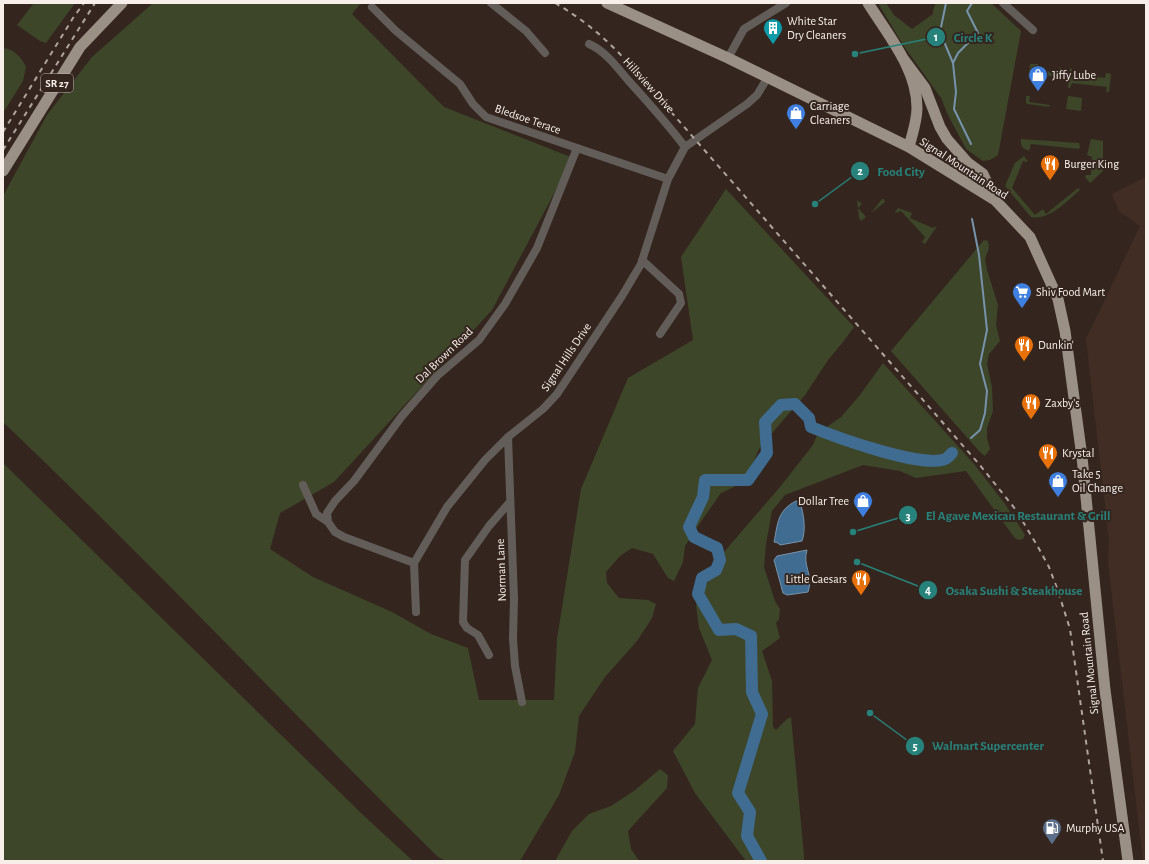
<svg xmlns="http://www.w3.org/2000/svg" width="1149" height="864" font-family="'Alegreya Sans',sans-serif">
<rect width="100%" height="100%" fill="#34261f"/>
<path fill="#412d23" d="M1146,177V861H1143L1108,562L1109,540L1086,339L1140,226L1119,211L1112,194Z"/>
<path fill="#3e4629" d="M34,3H75L46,43L40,41L17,25Z
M153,3H361L352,14L444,107L573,158L492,310L334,482L280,513L270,549L313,577L392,612L431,634L468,648L479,700H554L557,639L581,489L628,378L693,340L681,257L726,189L854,327L843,342L828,360L805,395L760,447L751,467L734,487L721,493L700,523L685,546L683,562L674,581L668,578L653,554L632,548L620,556L606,572L607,583L619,598L648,600L656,604L652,618L637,641L605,677L579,716L575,752L559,795L520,861H446L438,857C292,713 151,563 3,422V196L47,115L92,57Z
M878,3H886L894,15L912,29L933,14V10L936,3H991L1021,31L998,155L990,160L983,161L966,149L948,115L941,98L903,45Z
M3,48C14,49 21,57 26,67L23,81L3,113Z
M1030,64H1038V70L1057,73L1060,67L1063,70L1062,75L1060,77L1035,74L1029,71Z
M1070,68L1072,69V74L1105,78L1106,73L1111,74L1109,92H1106L1107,87L1072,83L1070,88H1068Z
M1026,96H1030L1029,102L1050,105L1049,107L1028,104L1026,103Z
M1068,96L1082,98L1081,111L1066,109Z
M1021,139L1079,143L1080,147L1079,149L1031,144L1029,151C1023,148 1020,147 1021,139Z
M1091,139L1103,141V171L1090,183L1085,177L1086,175H1091L1092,157L1087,155Z
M1024,156L1028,162L1023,161L1012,188L1035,215L1043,209L1046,214L1078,188L1080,190C1068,200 1049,221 1031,217L1005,186L1015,163Z
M882,199H884L885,202L871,213Z
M857,200L862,204L858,208L866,217L861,221L859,218Z
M898,208L912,213L910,218L933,228L937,226L925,244L922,242L925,237L901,211L896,213L895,212Z
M984,240L988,241L989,248L985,259L987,270L998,305L996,325L1000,341L989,354L987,364L992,387L993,411L987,428V438L990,449L985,456L979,451L891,351Z
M883,363L974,464L1005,504L1025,535L1023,539L1018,540L1014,537L966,471L916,478L900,471L863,465L785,495L772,511L766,544L764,567L775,601L780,609L779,619L776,623L780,638L762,651L772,681L773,727L776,730L787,719L791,717L804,855V861H746L695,793L673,751L695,724L698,688L712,660L699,628L696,605L709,580L720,571L725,559L724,552L780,487L813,445L818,433L841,417L860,395Z
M3,463L362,814L413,861H3Z
M660,769L668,775L667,788L628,831L631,849L639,861H555L572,831L589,814L611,806L634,791Z"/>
<path fill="#3f6c90" stroke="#7793ab" d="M796,501L800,503C804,513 806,531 802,541L780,545L778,543L774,542C778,523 777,511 796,501Z
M807,550C802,566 814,575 808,592L787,595L783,593L774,560L777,556Z"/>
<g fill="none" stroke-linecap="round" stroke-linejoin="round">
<path stroke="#7793ab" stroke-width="2" d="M946,3L940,32L953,63L956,92L954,109L971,144
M953,63L958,53L978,33L967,11L972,3
M971,438L980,430L985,413L987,391L980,364L987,330L979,255L972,219"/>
<path stroke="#3f6c90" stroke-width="12" d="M761,861L747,836L750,812L738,793L762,714L752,692L751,636L736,629L719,630L698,594L702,578L716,570L720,560L717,548L694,537L689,527L703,497L705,480H748L767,453L765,422L781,405L795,404L809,418L811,427C838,438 916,466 942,460C946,460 949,456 952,453"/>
<path stroke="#625d58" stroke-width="8" d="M491,3L526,31L545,53
M1003,3L1033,30
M372,7L396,31L460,84L473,104L486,117L668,179
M589,44C605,51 616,66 627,79C647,101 667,123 685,147
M728,58L744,29L786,3
M642,260L679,294L681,303L660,334
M508,437L514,599L513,639L515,666L522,702
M303,485L316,514L328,522L335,532L344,537L414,563
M328,522L327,513L335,501L354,481L402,416L437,376L479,340L505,304L537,248L577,148
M414,563L447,507L485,460L508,437L543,409L557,394L622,296L641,264L668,179L685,147L747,104L757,95L768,77
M414,563L416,612
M489,655L478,635L467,628L463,622L465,560L489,526L510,502"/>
<path stroke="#9b9085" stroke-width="11" d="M607,3L728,58L909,147L995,200L1030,237L1058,299L1065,331L1082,457L1105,690L1128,861
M868,3C888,35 917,69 917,108C917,121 912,135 909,147
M902,57L925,88L940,127L947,139L968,163L983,174L995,200
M3,171L80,47L122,3"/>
<path stroke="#b0a49f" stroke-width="2" stroke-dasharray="5 5" stroke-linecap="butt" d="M555,3C583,19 608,40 630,65L979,464L1016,510L1038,547L1049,567L1058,591L1070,629L1103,861
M3,132L73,18L84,3
M3,150L95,3"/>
</g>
<defs>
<g id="building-pin" transform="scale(1)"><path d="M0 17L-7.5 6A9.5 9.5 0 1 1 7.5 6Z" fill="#0f9aa8" stroke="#34261f"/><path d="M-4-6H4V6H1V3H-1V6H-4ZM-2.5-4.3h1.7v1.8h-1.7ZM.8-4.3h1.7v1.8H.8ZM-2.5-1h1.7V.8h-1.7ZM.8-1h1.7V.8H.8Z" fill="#fff"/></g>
<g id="shop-pin" transform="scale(1)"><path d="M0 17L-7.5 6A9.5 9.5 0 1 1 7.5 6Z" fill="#3f7fe0" stroke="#34261f"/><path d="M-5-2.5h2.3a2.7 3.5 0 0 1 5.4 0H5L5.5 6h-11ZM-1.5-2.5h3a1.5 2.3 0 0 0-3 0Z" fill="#fff"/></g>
<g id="restaurant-pin" transform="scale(1)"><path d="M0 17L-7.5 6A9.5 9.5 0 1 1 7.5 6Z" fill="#e8710a" stroke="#34261f"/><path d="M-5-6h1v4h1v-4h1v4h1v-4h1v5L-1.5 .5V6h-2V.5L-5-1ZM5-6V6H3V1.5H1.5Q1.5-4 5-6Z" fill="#fff"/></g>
<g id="supermarket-pin" transform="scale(1)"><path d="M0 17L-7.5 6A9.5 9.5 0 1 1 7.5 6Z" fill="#3f7fe0" stroke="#34261f"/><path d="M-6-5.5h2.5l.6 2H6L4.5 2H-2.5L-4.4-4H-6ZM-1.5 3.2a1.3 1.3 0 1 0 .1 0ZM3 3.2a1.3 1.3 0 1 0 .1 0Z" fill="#fff"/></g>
<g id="fuel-pin" transform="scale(1)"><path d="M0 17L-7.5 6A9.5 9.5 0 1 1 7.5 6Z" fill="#5c6f8a" stroke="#34261f"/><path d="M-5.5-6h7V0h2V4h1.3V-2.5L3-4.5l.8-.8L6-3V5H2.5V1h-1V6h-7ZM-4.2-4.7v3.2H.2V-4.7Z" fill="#fff"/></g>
</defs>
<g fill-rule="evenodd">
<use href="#building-pin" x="773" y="28"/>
<use href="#shop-pin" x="1038" y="75"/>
<use href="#shop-pin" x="796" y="113"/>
<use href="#restaurant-pin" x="1050" y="164"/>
<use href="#supermarket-pin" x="1022" y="292"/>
<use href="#restaurant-pin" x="1024" y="345"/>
<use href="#restaurant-pin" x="1031" y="403"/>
<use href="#restaurant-pin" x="1048" y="453"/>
<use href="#shop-pin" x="1058" y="481"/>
<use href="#shop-pin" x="863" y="501"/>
<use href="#restaurant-pin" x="861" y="579"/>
<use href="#fuel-pin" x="1052" y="828"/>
</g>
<g text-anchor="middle" stroke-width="4" stroke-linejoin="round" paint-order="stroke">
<rect fill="#34261f" stroke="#beb3ad" stroke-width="1" x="41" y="74" width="32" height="18" rx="3"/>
<g font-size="11" font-weight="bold" fill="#f9efea">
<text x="57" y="87">SR 27</text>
</g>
<g font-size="12" fill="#f9efea" stroke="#34261f" text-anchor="start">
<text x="787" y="25">White Star<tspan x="787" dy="14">Dry Cleaners</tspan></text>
<text x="1052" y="79">Jiffy Lube</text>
<text x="810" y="110">Carriage<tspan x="810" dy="14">Cleaners</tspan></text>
<text x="1064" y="168">Burger King</text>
<text x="1036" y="296">Shiv Food Mart</text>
<text x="1038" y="349">Dunkin'</text>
<text x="1045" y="407">Zaxby's</text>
<text x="1062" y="457">Krystal</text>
<text x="1072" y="478">Take 5<tspan x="1072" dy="14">Oil Change</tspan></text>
<text x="849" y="505" text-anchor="end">Dollar Tree</text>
<text x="847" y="583" text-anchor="end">Little Caesars</text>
<text x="1066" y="832">Murphy USA</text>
</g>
<g font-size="12" fill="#f9efea" stroke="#34261f">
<text transform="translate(649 85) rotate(48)" y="4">Hillsview Drive</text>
<text transform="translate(528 119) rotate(19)" y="4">Bledsoe Terace</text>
<text transform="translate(964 168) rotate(33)" y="4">Signal Mountain Road</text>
<text transform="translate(444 355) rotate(-44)" y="4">Dal Brown Road</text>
<text transform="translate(566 357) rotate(-56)" y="4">Signal Hills Drive</text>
<text transform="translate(501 570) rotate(-92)" y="4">Norman Lane</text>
<text transform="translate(1089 663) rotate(-96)" y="4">Signal Mountain Road</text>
</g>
</g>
<path fill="none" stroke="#26827a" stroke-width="1.5" d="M855 54L936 37M815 204L860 171M853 532L908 515M857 562L928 590M870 713L915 746"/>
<g fill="#26827a" stroke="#34261f" stroke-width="1.5">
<circle cx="855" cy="54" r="4"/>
<circle cx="815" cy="204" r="4"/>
<circle cx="853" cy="532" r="4"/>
<circle cx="857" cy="562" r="4"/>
<circle cx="870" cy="713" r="4"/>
<circle cx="936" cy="37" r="10"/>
<circle cx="860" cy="171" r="10"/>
<circle cx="908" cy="515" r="10"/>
<circle cx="928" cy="590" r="10"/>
<circle cx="915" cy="746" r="10"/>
</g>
<g font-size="12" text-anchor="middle" font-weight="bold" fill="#fff">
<text x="936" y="41">1</text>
<text x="860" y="175">2</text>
<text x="908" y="520">3</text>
<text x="928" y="594">4</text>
<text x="915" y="750">5</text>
</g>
<g font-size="13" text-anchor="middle" font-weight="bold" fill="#26827a" stroke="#34261f" stroke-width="4" stroke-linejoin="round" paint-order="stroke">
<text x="973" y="42">Circle K</text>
<text x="901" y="176">Food City</text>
<text x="1018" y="520">El Agave Mexican Restaurant &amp; Grill</text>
<text x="1014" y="595">Osaka Sushi &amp; Steakhouse</text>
<text x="988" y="750">Walmart Supercenter</text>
</g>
<rect width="1149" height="864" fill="none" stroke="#f9efea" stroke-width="8"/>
</svg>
